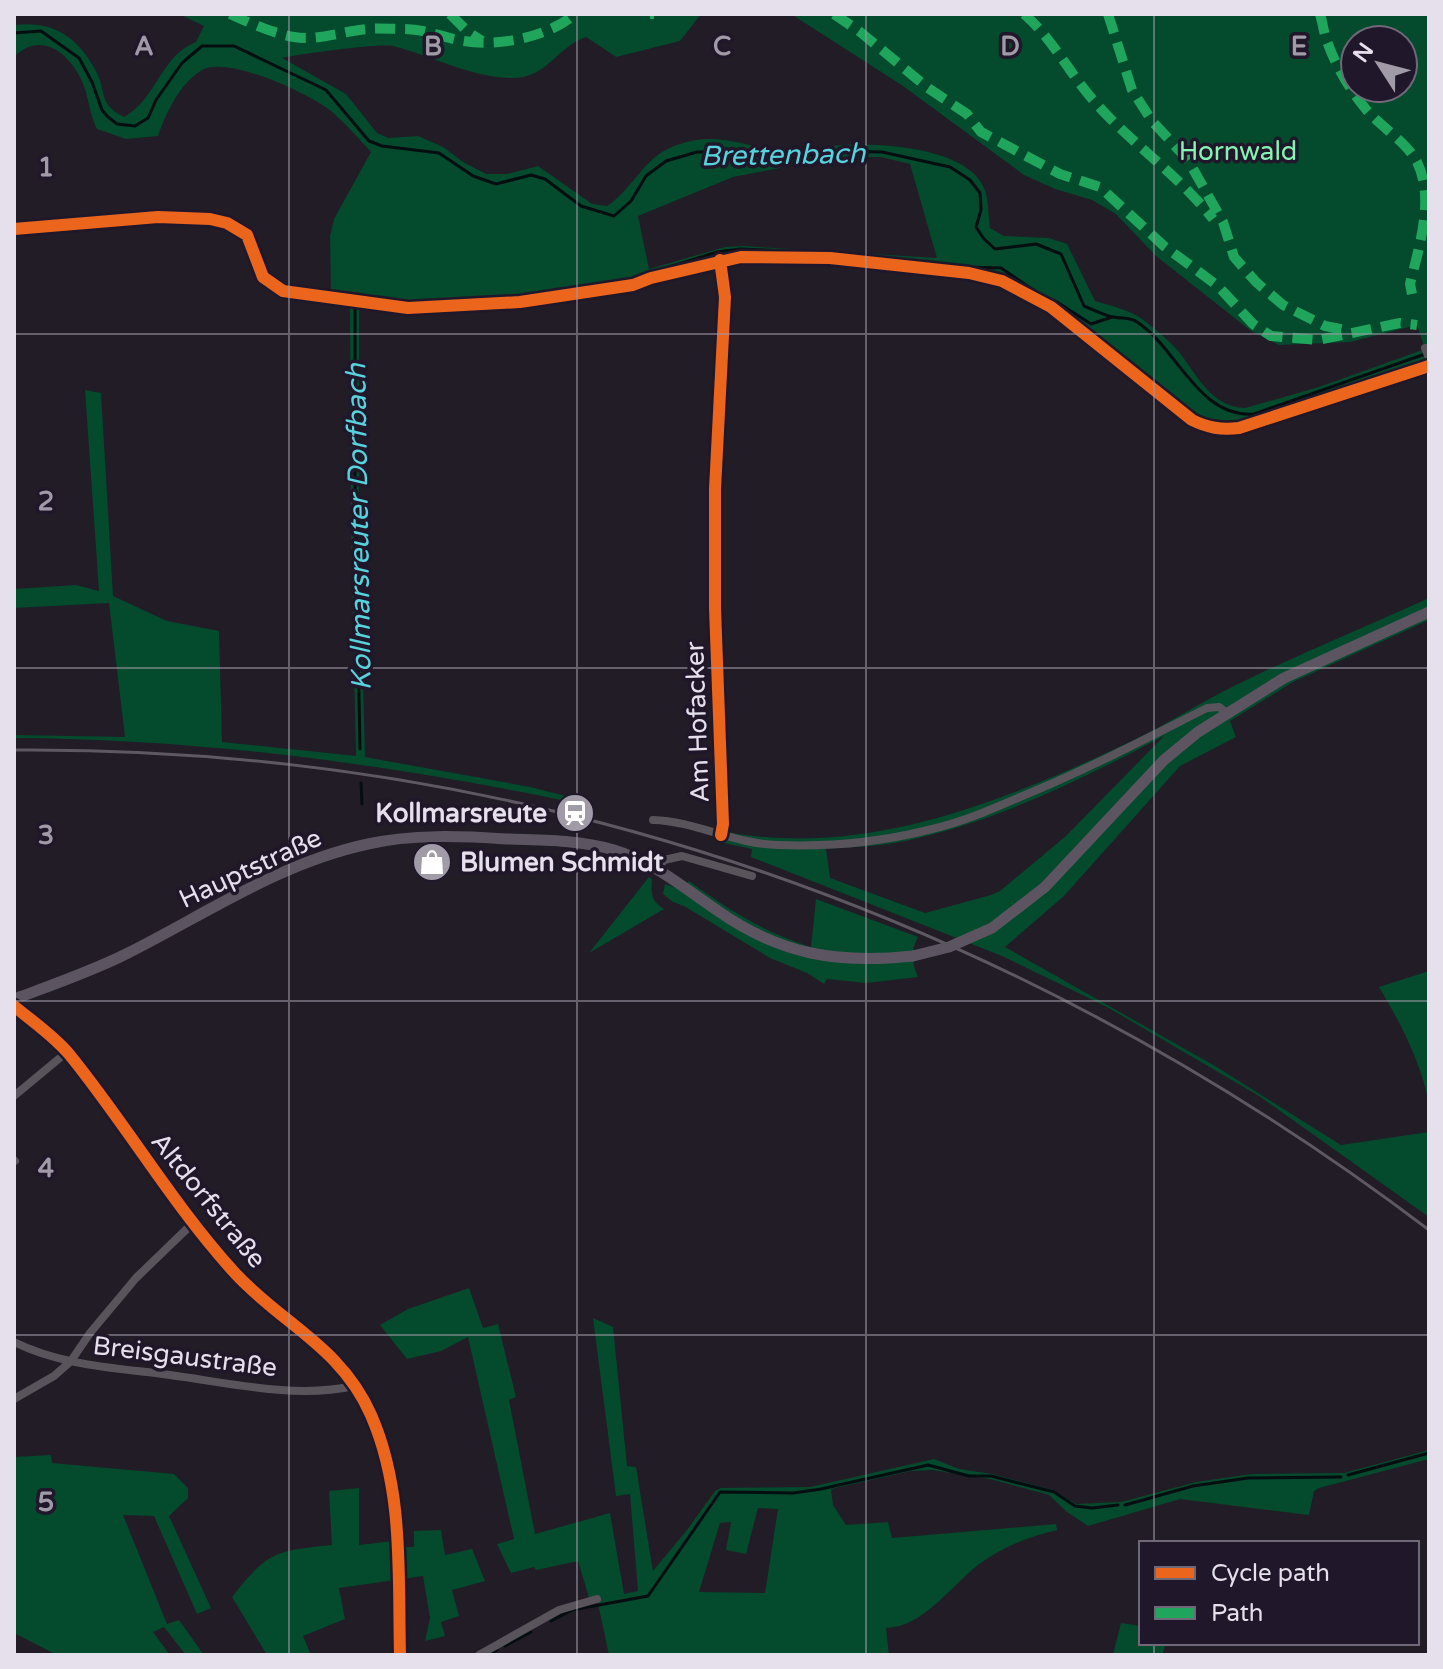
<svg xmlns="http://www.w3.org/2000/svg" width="1443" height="1669" font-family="'Varela Round',sans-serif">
<rect width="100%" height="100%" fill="#211c26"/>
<path fill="#044a2d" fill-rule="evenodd" d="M179,14H701L680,41L616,57L586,37C557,47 547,78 513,78C471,78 433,56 393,46C378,43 300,54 282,58L346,94L377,133L388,138L418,136L443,147L463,162L486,174H507L538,166L592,204L607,206C633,189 643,158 674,146C721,129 743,148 788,152C805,153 824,146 842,145C879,143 964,147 983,186C989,197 988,215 990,228L1004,236L1049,238L1067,244L1095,301C1111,306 1128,309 1142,319C1155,329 1170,341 1180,353C1197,376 1212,407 1245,408L1319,387L1425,349L1417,325L1350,342L1279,345L1251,331L1156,256L1116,214L1092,200L1055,189L1024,175L903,86L791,14H1429V366L1239,428C1221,430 1208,428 1192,420L1051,307L1002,281L986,276L830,258L741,257L651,278L633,285L506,304L408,308L359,302V528L365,757L530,787L582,800L581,804C394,765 206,739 14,738V735L125,737L109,603L14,608V589L76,585L99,591L85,390L101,393L113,596L167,621L219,631L222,742L356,756L351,529L350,302L331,298L330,236L334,219L371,152C359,139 346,124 332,112C311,94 227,55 202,70C180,83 166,113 158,136L126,139L97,129C89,113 89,97 82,81C69,53 41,30 14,57V25C53,20 78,37 96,71C107,93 98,104 124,117C157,99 160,56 196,42L204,26ZM1355,40H1403V88H1355ZM832,157H881L910,164L937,258L743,246L725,247L649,269L638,216L733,177L780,168L787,162Z
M1429,598V620L1293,682L1230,721L1236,737L1180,766L1064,896L1005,947L1215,1066L1341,1145L1429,1132V1217L1259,1096L1107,1007L1002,956L751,857L752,849L719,842L722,831C865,860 1007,800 1134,740C1169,723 1201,702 1236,685C1299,654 1365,627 1429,598ZM1164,736L1066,836L1000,891L991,895L925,913L830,878L826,849C849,847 872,847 894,843C988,826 1080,780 1164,736Z
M649,877L652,879C651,894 651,901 664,909L589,953Z
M689,881C727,909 765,933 811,947L816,899L918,937C910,952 912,962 918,977L866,983L827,979L824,984L807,973L770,958L684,906L673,902L663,894L665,884L682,890Z
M1429,971V1103C1420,1060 1401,1024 1379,987Z
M469,1288L483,1328L498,1324L516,1397L509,1400L535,1534L610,1513L624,1594L638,1591L630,1494L616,1496L593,1318L613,1327L627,1466L636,1467L653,1571L687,1530L715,1491L721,1488L810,1487L934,1459L959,1469L992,1474L1053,1490L1076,1504L1121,1502L1196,1482L1252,1474L1344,1473L1429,1450V1459L1319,1488L1314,1491L1309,1515L1180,1499L1088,1526L1067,1512L1049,1495L990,1479L932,1470L911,1471L831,1489L833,1505L846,1525L888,1522L892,1538L1056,1524L1057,1530C1028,1537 1002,1547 978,1565C950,1587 923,1627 886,1628L889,1655H609L597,1599L590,1601L578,1561L536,1570L534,1567L511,1573L497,1544L514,1539L468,1337L441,1351L407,1359L380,1325L408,1309ZM758,1508L778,1509L765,1593L699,1592L720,1523L731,1522L726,1550L746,1554Z
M51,1455L52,1463L174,1474L188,1488V1498L169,1516L211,1608L197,1614L154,1516L123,1515L167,1624L179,1620L204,1655H186L164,1627L153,1632L170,1655H57L14,1633V1457Z
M359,1488V1545L393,1541L395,1580L339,1588L345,1619L303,1636L311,1655H267L232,1597C268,1551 275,1551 332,1545L329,1491Z
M441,1530L445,1555L472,1549L485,1581L452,1590L459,1616L441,1622L445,1636L425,1641L430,1618L423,1576L401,1579L402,1547H414V1531Z
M1121,1623L1141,1626V1643H1166L1162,1655H1113Z"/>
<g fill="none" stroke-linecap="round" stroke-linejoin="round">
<path stroke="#040e10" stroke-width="3" d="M14,33L41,31L79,58L92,82L102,110L108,117L117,124L135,126L148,118L156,100L182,63L202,46H234L326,90L369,141L382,146L439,153L473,176L496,184L531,175L545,179L581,206L614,216L631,201L646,176L666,161L697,152H726L789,159L834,151L882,152L950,167L970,180L980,193L981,210L976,227L984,239L995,249L1036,244L1061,254L1084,306C1094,310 1104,315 1113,317C1122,319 1130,317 1137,322C1178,349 1198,418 1254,414L1425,354
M355,297L409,304L515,298L628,280L717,252L740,249L827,253L964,267L1001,268L1042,296L1057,302L1091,324L1112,317
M355,305V487L360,749
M361,783L362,804
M1348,1475L1429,1453
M1125,1505L1193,1486L1248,1478L1341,1477
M551,1621L572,1610L648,1596L720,1492L793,1493L821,1489L928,1465L969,1476H991L1054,1492L1075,1506L1092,1508L1118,1505
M505,1646L531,1632
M489,1655L497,1650"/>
<path stroke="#59535c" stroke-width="8" d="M1425,348L1429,358
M715,608L723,824L721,835
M653,820C695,821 734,844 777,845C827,847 880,842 928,830C960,823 990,810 1020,797C1084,771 1145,739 1207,708L1219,707L1226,712
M658,868L664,860L682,856L752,876
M14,1006C32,1021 54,1036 69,1054C126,1124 173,1205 234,1272C280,1323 341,1346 371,1415C404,1490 398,1575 400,1655
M14,1096L67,1052
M14,1160L15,1161
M14,1342C62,1366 118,1368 170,1375C229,1383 296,1399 354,1386
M14,1399L54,1376L71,1361L90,1333L136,1278L194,1222
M479,1655L559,1610L597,1599"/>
<path stroke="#5c5561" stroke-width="11" d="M992,928L1045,887L1164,760L1198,732L1284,678L1429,612
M14,999C52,985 90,972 126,954C206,914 279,863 368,844C412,834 462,836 506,839C542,840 580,840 614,850C654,862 684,888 718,911C781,955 838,964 913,956"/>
<path stroke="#5d5861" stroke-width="3" d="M14,750C533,746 1017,918 1429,1230"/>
<path stroke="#5c5561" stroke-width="11" d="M913,956L949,947L992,928"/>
<path stroke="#20a55d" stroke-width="10" stroke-dasharray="20 10" stroke-linecap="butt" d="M230,14C250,23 272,33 294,37C318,41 343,31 367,29C379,28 392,29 404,29C426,29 444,38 464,41C498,47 549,37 575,14
M450,14L468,32L482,41
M650,14H654
M834,14L859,31L928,88L967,114L981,132L1060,174L1100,187L1164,246L1218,286L1253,324L1271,336L1318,340L1400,323L1417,325
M1024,14C1053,39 1069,73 1094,101C1130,143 1178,174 1213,219
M1108,14L1132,90L1152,121L1188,160L1223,222L1234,257L1256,282L1283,305L1325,326L1351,331
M1320,14C1323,24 1324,35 1328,44C1336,66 1350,90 1365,108C1380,127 1405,140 1417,162C1435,198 1419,247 1410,284L1412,294"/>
<g stroke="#20182a" stroke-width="17">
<path id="cycleway" d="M14,229L158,217L210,219L227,223L247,235L263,277L283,291L408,308L520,302L633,285L651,278L741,257L830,258L969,273L1002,281L1051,307L1192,420C1208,428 1221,430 1239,428L1429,366
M720,260L725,297L715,489V608L723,824L721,835
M14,1006C32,1021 54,1036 69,1054C126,1124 173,1205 234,1272C280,1323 341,1346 371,1415C404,1490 398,1575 400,1655"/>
</g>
<use href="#cycleway" stroke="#eb651d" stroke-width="12"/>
</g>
<path fill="none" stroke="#a09ba7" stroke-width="2" stroke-opacity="0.55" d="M289,14V1655M577,14V1655M866,14V1655M1154,14V1543M14,334H1429M14,668H1429M14,1001H1429M14,1335H1429M1154,1643V1655"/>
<defs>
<g id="station-disc" transform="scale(2)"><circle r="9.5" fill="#a09ba7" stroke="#20182a"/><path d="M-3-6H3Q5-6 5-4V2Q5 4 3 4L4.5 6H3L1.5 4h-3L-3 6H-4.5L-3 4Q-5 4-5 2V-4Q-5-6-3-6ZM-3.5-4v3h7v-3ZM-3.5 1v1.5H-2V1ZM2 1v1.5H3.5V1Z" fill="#fff"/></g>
<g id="shop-disc" transform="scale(2)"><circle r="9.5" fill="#a09ba7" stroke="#20182a"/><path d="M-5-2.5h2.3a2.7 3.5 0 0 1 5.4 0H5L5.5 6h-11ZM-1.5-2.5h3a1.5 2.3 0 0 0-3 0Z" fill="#fff"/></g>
</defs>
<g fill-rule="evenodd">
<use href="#station-disc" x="575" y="813"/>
<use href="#shop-disc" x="432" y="862"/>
</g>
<g text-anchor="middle" stroke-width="7" stroke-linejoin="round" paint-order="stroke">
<g font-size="26" fill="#85f4b3" stroke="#20182a">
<text x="1238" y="160">Hornwald</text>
</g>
<g font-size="26" fill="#e5e0ec" stroke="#20182a">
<text transform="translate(697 722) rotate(-92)" y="9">Am Hofacker</text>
<text transform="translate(250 868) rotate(-25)" y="9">Hauptstraße</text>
<text transform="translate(209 1200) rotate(51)" y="9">Altdorfstraße</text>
<text transform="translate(185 1356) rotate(7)" y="9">Breisgaustraße</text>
</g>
<g font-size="26" font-weight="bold" fill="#e5e0ec" stroke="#20182a" text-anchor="end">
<text x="547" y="822">Kollmarsreute</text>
<text x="460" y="871" text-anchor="start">Blumen Schmidt</text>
</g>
<g font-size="28" font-style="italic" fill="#56d3dc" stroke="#20182a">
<text transform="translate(783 154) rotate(-1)" y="10">Brettenbach</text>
<text transform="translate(358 527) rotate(-91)" y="10">Kollmarsreuter Dorfbach</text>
</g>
</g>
<g font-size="26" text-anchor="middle" font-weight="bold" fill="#a09ba7" stroke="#20182a" stroke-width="7" stroke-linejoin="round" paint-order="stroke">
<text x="144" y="55">A</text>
<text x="433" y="55">B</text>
<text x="722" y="55">C</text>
<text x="1010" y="55">D</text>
<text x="1299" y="55">E</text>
<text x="46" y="176">1</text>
<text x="46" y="510">2</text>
<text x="46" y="844">3</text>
<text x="46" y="1177">4</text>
<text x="46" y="1511">5</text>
</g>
<rect width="1443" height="1669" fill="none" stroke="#e5e0ec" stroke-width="32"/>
<rect x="1139" y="1541" width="280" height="104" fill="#20182a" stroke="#6f6878" stroke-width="2"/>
<rect x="1155" y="1567" width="40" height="12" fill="#eb651d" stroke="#6f6878" stroke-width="2"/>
<text x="1211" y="1581" font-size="24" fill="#e5e0ec">Cycle path</text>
<rect x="1155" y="1607" width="40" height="12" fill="#20a55d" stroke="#6f6878" stroke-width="2"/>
<text x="1211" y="1621" font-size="24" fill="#e5e0ec">Path</text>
<g transform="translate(1379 64) rotate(306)"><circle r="38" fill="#20182a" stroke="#6f6878" stroke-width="2"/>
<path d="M0-6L14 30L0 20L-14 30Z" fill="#a09ba7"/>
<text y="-12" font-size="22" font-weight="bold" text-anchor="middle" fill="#e5e0ec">N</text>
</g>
</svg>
